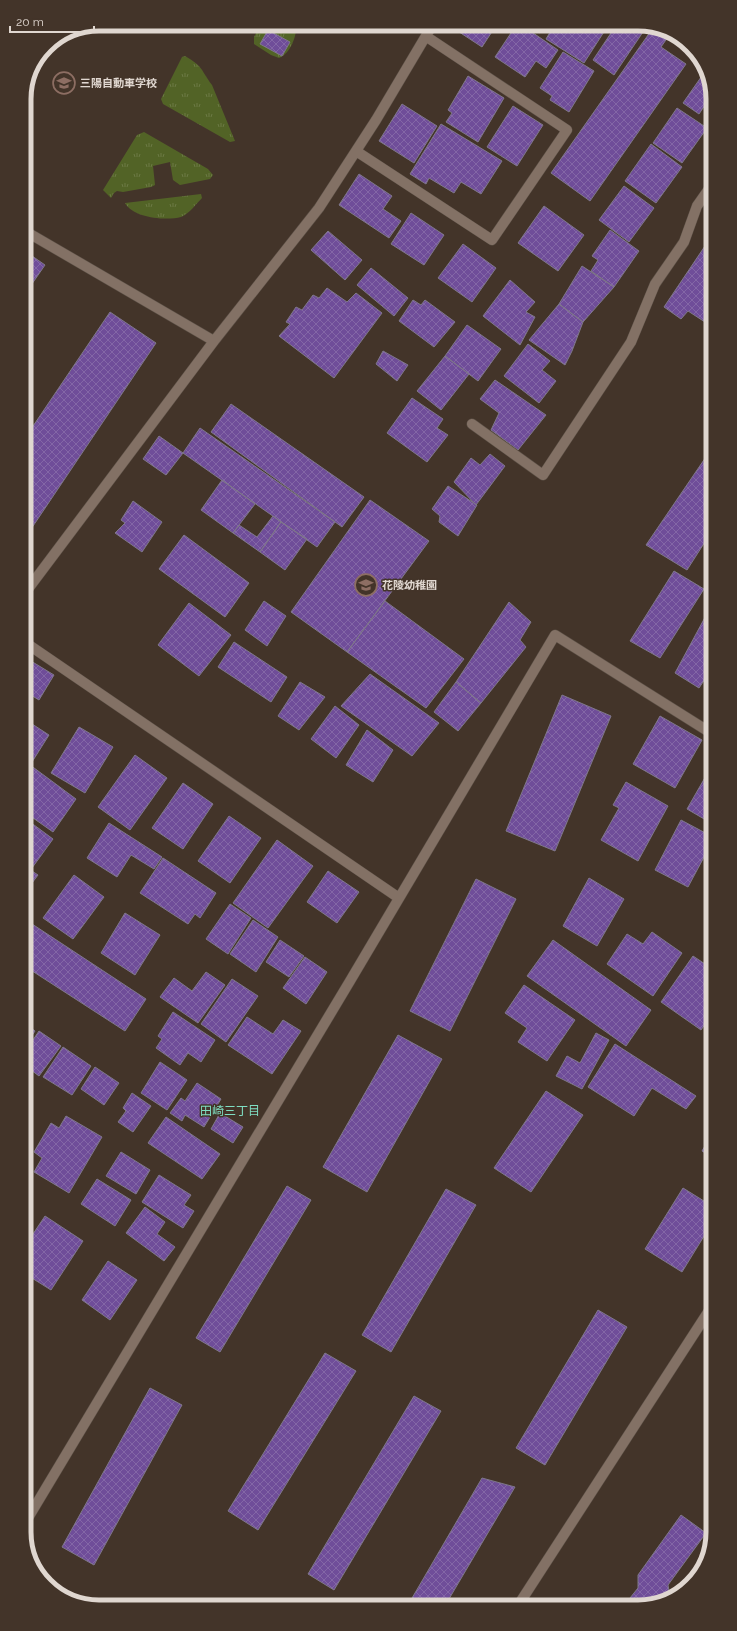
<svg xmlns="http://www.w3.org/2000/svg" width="737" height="1631" font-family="Raleway,'Noto Sans JP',sans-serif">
<defs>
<pattern id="grass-tufts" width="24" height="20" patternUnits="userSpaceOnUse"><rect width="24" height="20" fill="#526326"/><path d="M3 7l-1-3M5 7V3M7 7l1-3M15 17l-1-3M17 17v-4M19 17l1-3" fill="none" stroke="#6b7944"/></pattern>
<pattern id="building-cross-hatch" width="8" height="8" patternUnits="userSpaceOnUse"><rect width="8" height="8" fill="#6f4d99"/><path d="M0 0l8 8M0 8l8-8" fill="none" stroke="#8366a6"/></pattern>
</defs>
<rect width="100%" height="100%" fill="#433429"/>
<path fill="url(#grass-tufts)" d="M261,24H297C296,37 291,53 279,58L271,55L254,44V37Z
M185,56C204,67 200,69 212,85L235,141L230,142L163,104L161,99L182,57Z
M144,132L208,169L213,175L210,179L180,185L173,180L170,162L153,166L155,185L151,187L123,192L117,191L114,193L111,198L103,190L137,135Z
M201,194L202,198C196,204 189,214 181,217C166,221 133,218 125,203Z"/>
<path fill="url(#building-cross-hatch)" stroke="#7f788a" d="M451,24H497L482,47L450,26Z
M517,24H520L558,50L546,68L536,61L525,77L495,57Z
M528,24H547L540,33Z
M555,24H609L584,63L546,39Z
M617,24H637L645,29L614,75L593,60Z
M653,28L668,37L661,47L686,64L590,201L551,173Z
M268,30L290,42L282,56L260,44Z
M563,52L594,71L569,112L550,100L552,96L540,88Z
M706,70L709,74V103L707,102L699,114L683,103Z
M468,76L504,98L478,142L446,122L452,113L448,110Z
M402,104L437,126L414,163L379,141Z
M513,106L543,125L517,166L487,147Z
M677,108L707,128L682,163L653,143Z
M441,124L502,161L481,194L461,182L454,193L429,178L426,184L410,174Z
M651,144L682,167L656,203L625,181Z
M359,174L392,196L383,209L401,221L389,238L339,205Z
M624,186L654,208L629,242L599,220Z
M544,206L584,235L558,271L518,243Z
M411,213L444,235L424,265L391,244Z
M610,230L639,251L614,287L591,271L598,260L592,256Z
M328,231L362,260L345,280L311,250Z
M709,240L710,322L708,324L688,311L681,319L664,307Z
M463,244L496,268L472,302L438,278Z
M25,251L45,265L25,294Z
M582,266L614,287L583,322L559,304Z
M371,268L408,298L394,316L357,285Z
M510,280L535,302L526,312L535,317L520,345L483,316Z
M327,288L347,302L356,293L382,313L334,378L279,336L290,324L286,322L296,307L302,310L313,295L319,298Z
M413,300L421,305L425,300L455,322L434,347L399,321Z
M559,304L583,322L572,351L565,365L529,340Z
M110,312L156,343L25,538V438Z
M467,325L501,349L478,381L445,356Z
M528,344L550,361L542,370L556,381L539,403L504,376Z
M383,351L408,365L397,381L376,364Z
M445,356L469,374L441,410L417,391Z
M495,380L546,415L518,450L491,430L499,413L480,399Z
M412,398L443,419L437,428L448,435L427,462L387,433Z
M231,404L364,497L342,527L211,432Z
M200,428L335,522L317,547L183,453Z
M159,436L183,453L166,475L143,459Z
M710,451V534L687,570L646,545Z
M490,454L505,466L476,505L454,482L471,458L480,465Z
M222,480L255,504L233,533L201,510Z
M448,486L477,505L458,536L439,522L440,516L432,509Z
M370,500L429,541L347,652L291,612Z
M133,501L162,522L142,552L115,533L125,523L121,520Z
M273,516L281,522L260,552L233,533L239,525L257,537Z
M281,522L307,539L285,570L260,552Z
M184,535L249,583L225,617L159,569Z
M674,571L704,589L660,658L630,641Z
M264,601L286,616L267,646L245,630Z
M385,601L464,659L426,708L347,652Z
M509,602L531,622L520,640L526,647L481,703L456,682Z
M189,603L231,635L199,676L158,645Z
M710,608L711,670L699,688L675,673Z
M234,642L287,677L271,702L218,667Z
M26,658L54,675L39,700L26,692Z
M370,674L439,723L412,756L341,706Z
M300,682L325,697L299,730L278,716Z
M456,682L481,703L458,731L434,712Z
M562,695L611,716L555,851L506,831Z
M335,706L359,725L336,758L311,739Z
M660,716L702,740L675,788L633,764Z
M26,720L49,735L32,762L26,758Z
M79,727L113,747L85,793L51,773Z
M367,730L393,750L373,782L346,765Z
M135,755L167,778L130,830L98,807Z
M26,762L76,799L53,832L26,813Z
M711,767V823L687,809Z
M626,782L668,806L638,861L601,840L619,808L613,805Z
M183,783L213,804L183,849L152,828Z
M229,816L261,838L230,883L198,861Z
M26,819L53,839L32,868L26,864Z
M681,820L711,836V844L688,887L655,870Z
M109,823L162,857L154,869L131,855L117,877L87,858Z
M277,840L313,866L268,928L233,903Z
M163,858L216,893L200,918L195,914L188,924L140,893Z
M26,867L38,875L26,891Z
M328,871L359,892L337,923L307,902Z
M74,875L104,897L73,939L43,918Z
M589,878L624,899L597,946L563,926Z
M476,879L516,899L450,1031L410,1011Z
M230,904L251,918L228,954L206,939Z
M125,913L160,935L135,975L101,953Z
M26,920L146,999L125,1031L26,967Z
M253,920L278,937L256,972L230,954Z
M652,932L682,953L653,996L607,964L627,934L643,944Z
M280,940L304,956L289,977L266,962Z
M553,940L651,1010L626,1046L527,976Z
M693,956L711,968L712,1014L701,1030L661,1002Z
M305,957L327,972L306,1004L283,988Z
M206,972L225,985L198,1023L160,997L174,978L192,991Z
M232,979L258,996L226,1042L201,1024Z
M524,985L575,1020L547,1061L518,1042L527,1028L505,1013Z
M173,1012L215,1040L201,1062L188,1053L180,1065L156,1048L162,1039L158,1036Z
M247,1017L273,1034L283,1020L301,1031L272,1074L228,1045Z
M27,1025L35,1031L27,1043Z
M39,1031L61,1046L39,1076L27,1067V1049Z
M596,1033L609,1040L582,1089L556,1076L567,1056L580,1063Z
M398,1035L442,1059L367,1192L323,1167Z
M615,1044L696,1096L686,1109L652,1088L634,1116L588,1087Z
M63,1047L91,1066L72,1095L43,1077Z
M160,1062L187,1080L167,1110L141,1093Z
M95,1067L119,1083L104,1105L81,1089Z
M197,1083L221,1099L204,1127L185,1115L182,1121L170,1113L181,1098L185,1101Z
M546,1091L583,1115L531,1192L494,1168Z
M132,1093L151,1106L133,1132L118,1122L126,1111L123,1108Z
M220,1113L243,1127L233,1143L211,1129Z
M66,1116L102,1137L69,1193L34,1172L42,1158L34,1152L51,1123L59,1128Z
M166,1117L220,1154L202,1179L148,1143Z
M712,1134V1157L702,1151Z
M121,1152L150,1170L136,1194L106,1176Z
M159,1175L191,1195L184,1205L194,1211L183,1228L142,1202Z
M97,1179L131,1200L115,1226L81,1204Z
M287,1186L311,1200L220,1352L196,1338Z
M683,1188L712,1206V1223L682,1272L645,1249Z
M446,1189L476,1205L391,1352L362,1335Z
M145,1207L165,1222L157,1234L175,1247L164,1261L126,1233Z
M45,1216L83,1241L51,1290L27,1275V1243Z
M108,1261L137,1280L110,1320L82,1300Z
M598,1310L627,1327L545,1465L516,1448Z
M325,1353L356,1371L258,1530L228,1511Z
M150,1388L182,1405L94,1565L62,1547Z
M414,1396L441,1411L334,1590L308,1574Z
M713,1471V1486L706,1482Z
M482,1478L515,1487L446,1604L408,1605Z
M681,1515L706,1533L668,1585L670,1597L663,1603H626L638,1588V1575Z"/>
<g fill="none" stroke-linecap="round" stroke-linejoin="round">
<g stroke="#5c5046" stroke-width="11">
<path id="minor" d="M356,151L492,240L567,130L427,37
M25,231L214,341
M472,424L543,475L631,342L655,284L684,242L697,206L709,189
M25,593L214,341L319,208L376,120L433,24
M26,643L399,898
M28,1518L350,981L555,635L711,733
M519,1604L712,1306"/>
</g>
<use href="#minor" stroke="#837165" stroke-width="10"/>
</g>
<defs>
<g id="school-ring" transform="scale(1.15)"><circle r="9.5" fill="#433429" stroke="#8d6e63" stroke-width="1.5"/><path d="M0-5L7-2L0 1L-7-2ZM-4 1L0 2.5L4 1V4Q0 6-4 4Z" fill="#8d6e63"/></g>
</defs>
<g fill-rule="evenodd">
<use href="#school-ring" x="64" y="83"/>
<use href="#school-ring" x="366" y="585"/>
</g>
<g text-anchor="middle" stroke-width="3" stroke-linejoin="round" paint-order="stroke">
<g font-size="11" font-weight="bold" fill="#e0d7d0" stroke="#433429" text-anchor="start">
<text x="80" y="87">三陽自動車学校</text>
<text x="382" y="589">花陵幼稚園</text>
</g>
<g font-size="12" fill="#7fdec2" stroke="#433429">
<text x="230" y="1115">田崎三丁目</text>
</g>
</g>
<path d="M0 0H737V1631H0ZM99 31H638A68 68 0 0 1 706 99V1532A68 68 0 0 1 638 1600H99A68 68 0 0 1 31 1532V99A68 68 0 0 1 99 31Z" fill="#433429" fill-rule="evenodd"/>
<path fill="none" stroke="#e0d7d0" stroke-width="5" d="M99 31H638A68 68 0 0 1 706 99V1532A68 68 0 0 1 638 1600H99A68 68 0 0 1 31 1532V99A68 68 0 0 1 99 31Z"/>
<path d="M10 26v6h84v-6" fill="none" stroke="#e0d7d0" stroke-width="2"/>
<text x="16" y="26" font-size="12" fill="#e0d7d0" stroke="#433429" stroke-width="3" paint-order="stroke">20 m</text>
</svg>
